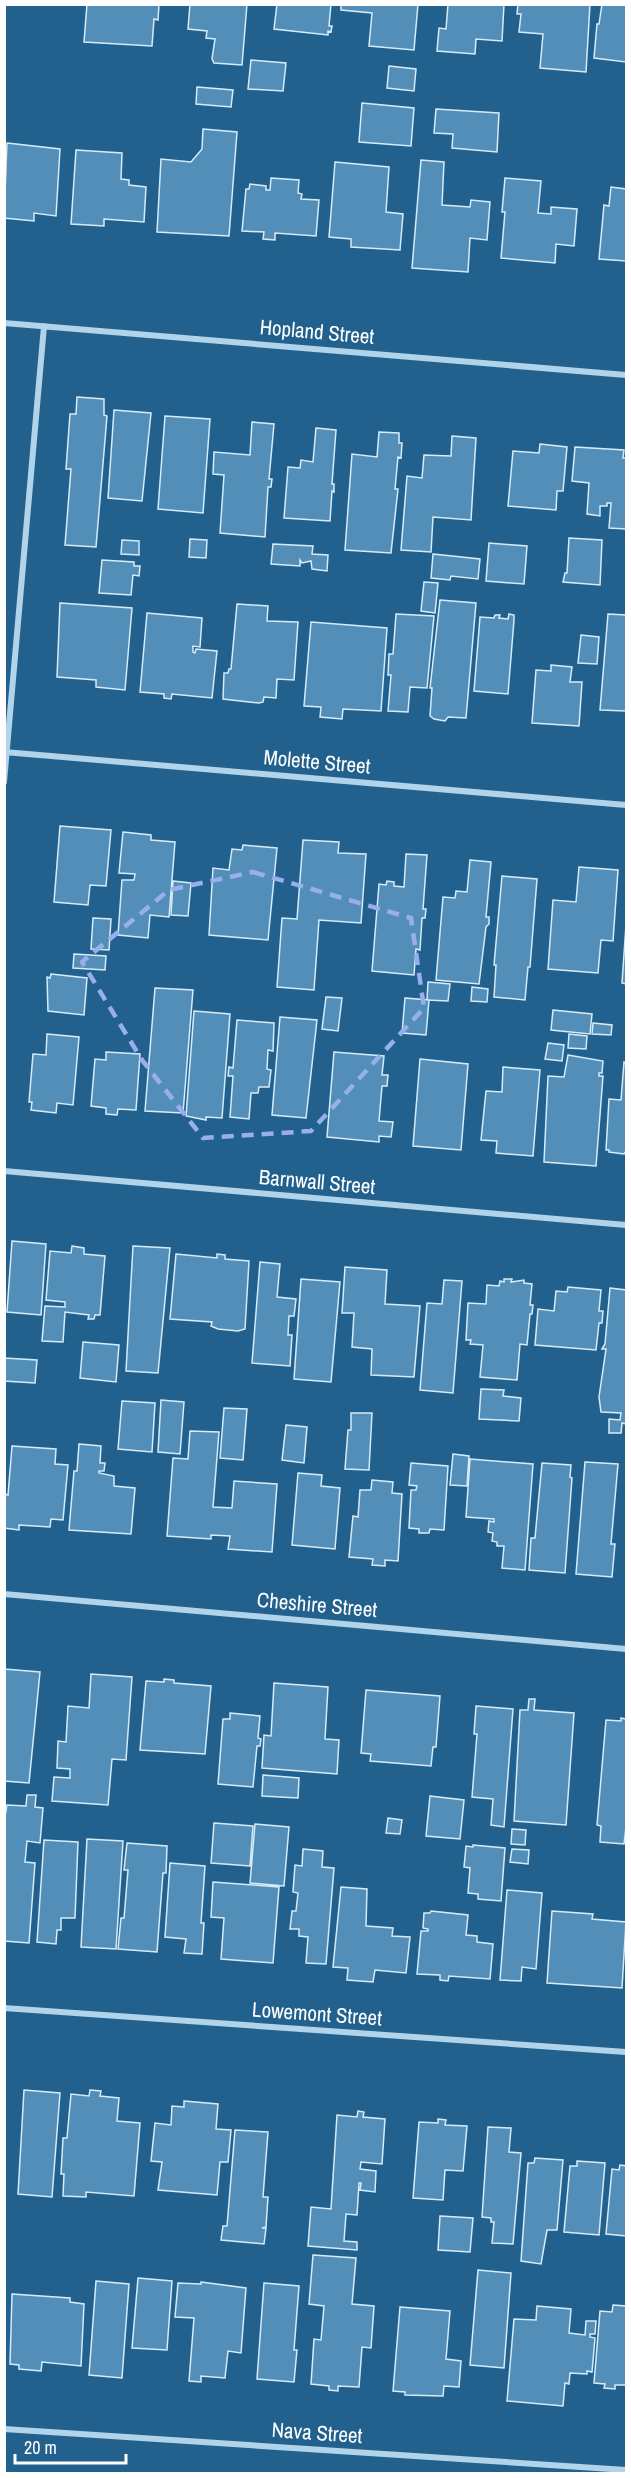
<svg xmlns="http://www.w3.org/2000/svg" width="631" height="2478" font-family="'Archivo Narrow',sans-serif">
<rect width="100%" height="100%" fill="#22618d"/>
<path fill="#538eb8" stroke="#d6ebf8" stroke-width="1.5" d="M87,4H159L158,20L154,19L152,46L84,42Z
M190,4H247L242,65L214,63L212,59L215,39L206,38L207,31L188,29Z
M277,4H331L329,26H332L331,32L328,31V35L274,29Z
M341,4H418L414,50L369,46L372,13L341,10Z
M448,4H504L502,41L476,39L475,54L437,51L439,28L446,29Z
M518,4H590L586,72L540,68L543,34L519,32L521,14H517Z
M602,4H626V62L594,58L597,24H599Z
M251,60L286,63L283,91L248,89Z
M389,66L416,69L414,91L387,88Z
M197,87L233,90L231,107L196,104Z
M362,103L414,108L411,146L359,142Z
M436,109L499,113L497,152L452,148L453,134L434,133Z
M203,129L237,132L229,236L157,232L161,159L191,162L202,149Z
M7,143L60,149L56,216L34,213V221L4,218Z
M76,150L122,153L121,179L129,180V185L146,187L144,222L104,219V226L71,224Z
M421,160L444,162L442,205L470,207L471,200L490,202L487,240L470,238L468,272L412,268Z
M335,162L389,167L386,212L403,214L400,250L351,247V239L329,237Z
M271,178L299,180L298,193L302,194L301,199L319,200L316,236L275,233V240L263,239L264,232L242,231L246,189H249L250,184L266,186V190H270Z
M505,178L541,181L538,213L551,214V207L577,209L574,246L556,244L555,263L501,258L505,212H502Z
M611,187L626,189V261L599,259L604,205L609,206Z
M77,397L104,399V415L107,416L96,547L65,545L71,469H66L70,414H76Z
M114,410L151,413L142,501L108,498Z
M165,416L210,419L203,513L158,509Z
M252,422L274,424L269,479H272L271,487H268L265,537L220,533L224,475L213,474L214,452L250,455Z
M316,428L336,430L332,484H334V492L332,491L330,521L284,518L288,467L300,468L301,460L313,462Z
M379,432L399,433V443H402L401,458L398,457L395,489H398L391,553L345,550L352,454L377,457Z
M452,436L476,438L471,520L433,517L431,552L401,550L407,476L422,478L424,455L451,456Z
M540,444L567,447L563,491H557L556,510L508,506L513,451L539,453Z
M575,447L624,450L623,458H626V529L609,528L611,503H607V506H600V516L587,514L589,483L572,481Z
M569,538L602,540L600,585L563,582L565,573H567Z
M190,539L207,540L206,558L189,557Z
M122,540L139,541V555L121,554Z
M489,543L527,546L524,584L486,581Z
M273,544L313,546L312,554L328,555L327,571L312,569L311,561L302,563L300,560V566L271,564Z
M433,554L480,559L478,579L451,576L450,580L431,578Z
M102,560L134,562V566H140L139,576L133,575L131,595L99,593Z
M424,582L438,583L435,613L421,611Z
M440,600L476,603L466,718L448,717L445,721L434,719L430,716L432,688H430Z
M60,603L132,608L125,690L96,687V680L57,677Z
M237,604L268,606L267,621L298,622L294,680L277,679L276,698L264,697L263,702L259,703L223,699L224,673H228L229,669H231Z
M147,613L202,618L200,647L193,646V652L195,653L196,649L217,651L212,698L172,694L171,699L164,698V694L140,692Z
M396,614L434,616L427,688L410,687L408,712L388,711L391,675H388L389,654H393Z
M509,614L514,615V620L508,694L474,691L480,617L494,618L495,615H500L499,618L508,619Z
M608,614L626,615V711L600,710Z
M311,622L387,628L381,711L343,709L342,719L320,717L321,707L304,706Z
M581,635L599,637L597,664L578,663Z
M551,665L572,667L570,682H582L579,726L532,723L536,670L551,671Z
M60,826L111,830L106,886L90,885L88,905L54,902Z
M123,832L151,835V840L175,842L169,917L150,915L148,938L118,935L122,880H134L135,874L119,873Z
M303,840L339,842L338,853L366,854L361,923L319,920L314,990L277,987L282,918L297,919Z
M243,845L277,848L268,940L209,935L213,868L229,870L232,849L242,850Z
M406,854L427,855L423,909H426L425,918H422L420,950L416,949L414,975L372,971L379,884L386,885L387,881L394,882V886L404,887Z
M470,860L491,862L486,917H489V924L486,927L479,984L436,980L443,897L455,898L456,891L467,892Z
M579,867L618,870L613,941L601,940L598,973L548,969L553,900L576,902Z
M502,876L537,879L530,967H528L525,1000L494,997L496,965H494Z
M173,881L191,883L188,916L171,915Z
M93,918L111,919L109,950L91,949Z
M626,925V984L622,983Z
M74,954L106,956L105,970L73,968Z
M51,974L87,978L84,1015L48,1011L47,977L50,978Z
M428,982L450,984L448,1001L427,1000Z
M472,987L488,989L487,1002L471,1001Z
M155,988L193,990L183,1113L145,1111Z
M326,997L342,998L338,1031L322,1029Z
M405,998L429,1000L426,1035L402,1033Z
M553,1010L592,1014L590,1034L551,1030Z
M194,1011L230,1014L222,1118L206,1117V1120L186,1116Z
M280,1017L317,1020L306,1118L272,1115Z
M237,1020L274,1023L273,1051L268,1050L267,1069L271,1070L269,1087H259L258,1093H251L249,1119L230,1117L233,1076H228L229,1067L233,1068Z
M593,1023L612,1025L611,1035L592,1034Z
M47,1034L79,1037L73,1105L57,1103L56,1113L31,1110L32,1102H29L33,1054L46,1055Z
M569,1034L587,1036L586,1049L568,1048Z
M548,1043L564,1045L562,1061L545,1059Z
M106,1052L140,1054L136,1110L118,1109L117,1115L106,1114V1108L91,1106L95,1059L106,1060Z
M334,1052L384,1056L382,1075H388L387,1086H382L379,1121L393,1122L391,1137L379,1136V1142L327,1137Z
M568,1055L603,1061L602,1073H599V1076H603L596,1166L544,1162L548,1076L564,1077Z
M420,1059L468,1064L461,1150L413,1146Z
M624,1062L626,1063V1151L624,1154L609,1152V1150H606L609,1099L621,1100Z
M503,1067L540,1070L533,1156L496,1153L497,1141L481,1140L486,1091L502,1092Z
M12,1241L46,1244L41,1315L7,1312Z
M72,1246L84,1248V1254L105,1256L100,1315H95L94,1319H88L89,1315L65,1312L63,1342L42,1341L45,1306L65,1307V1302L46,1300L50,1251L71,1253Z
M133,1246L170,1248L158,1373L126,1371Z
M176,1254L217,1258V1254L225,1255V1259L249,1261L245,1329L238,1331L218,1329L211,1326L212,1322L170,1319Z
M260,1262L280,1264L277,1297L296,1299L294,1316H289L288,1335H292L290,1366L252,1363Z
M345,1267L387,1270L385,1304L420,1306L414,1377L371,1375L372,1349L352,1347L354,1313H342Z
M301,1279L340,1282L331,1382L294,1379Z
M504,1279H512L511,1282L524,1280V1283L532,1284L530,1305H533L532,1314H530L527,1345L520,1344L517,1380L480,1377L483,1345L470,1344L471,1340H466L468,1303L486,1304L487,1285L499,1286L500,1281L504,1282Z
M444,1280L462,1281L453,1393L420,1390L427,1303L442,1304Z
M568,1287L601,1290L599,1311H603L602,1323H599L596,1350L535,1345L538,1309L554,1311L556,1291L567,1292Z
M610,1288L626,1290V1424L622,1423L621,1433H609V1419L620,1420L621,1413L601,1412L599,1397L606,1349H602L605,1344Z
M83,1342L119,1345L116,1382L80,1378Z
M4,1358L37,1360L35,1383L4,1381Z
M481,1389L504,1390L503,1396L521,1398L519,1421L479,1419Z
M161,1400L184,1402L180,1454L158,1452Z
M122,1401L155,1403L152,1452L118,1449Z
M224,1408L247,1409L243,1460L220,1458Z
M351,1413H372L369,1470L345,1469L348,1430H351Z
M286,1425L307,1427L304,1463L282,1460Z
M190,1431L219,1432L213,1507L232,1508L234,1481L277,1484L272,1552L228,1549L230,1536L211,1535V1539L167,1536L173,1458L188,1459Z
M79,1444L101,1446L100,1463H105L104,1471H99V1473L114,1476V1486L135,1488L131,1534L69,1530L74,1471H77Z
M12,1446L56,1449L55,1464L68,1465L63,1520L51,1519L50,1527L19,1525V1530L4,1528V1494L8,1495Z
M453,1454L469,1456L467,1486L450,1485Z
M470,1459L533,1464L525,1570L502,1568L504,1546H497V1542L492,1541L493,1533L488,1532L489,1521L494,1522V1519L466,1517Z
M585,1462L618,1464L611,1544H615L612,1577L576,1574Z
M411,1463L448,1466L444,1530L430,1529L429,1533H419V1529L409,1528L411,1490H416L417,1486L409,1485Z
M542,1463L571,1465L570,1477L572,1478L565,1573L529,1570L531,1538H535Z
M298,1473L322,1475L321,1486L340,1488L335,1549L292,1545Z
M372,1480L393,1482L392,1493L402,1494L398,1561L385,1560V1566L372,1565L373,1559L349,1557L353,1516L358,1517L360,1490H371Z
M4,1669L40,1672L29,1783L4,1781Z
M91,1674L132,1677L126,1760L112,1759L108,1805L52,1801L54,1777L70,1778V1769L57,1768L58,1741L66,1742L68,1706L89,1708Z
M164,1679L174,1680V1683L211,1686L205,1754L140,1750L146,1681L164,1682Z
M274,1683L328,1687L325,1739L339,1740L337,1774L262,1768L264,1735L271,1736Z
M366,1690L440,1696L436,1747H433L431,1766L370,1761L371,1754L361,1753Z
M529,1699H535L534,1710L574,1713L566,1825L514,1821L520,1710H528Z
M476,1706L513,1709L504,1827L491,1825L493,1799L472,1797L477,1734H474Z
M230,1713L260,1716L258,1738L261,1739L260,1746H257L253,1787L218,1784L223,1719H230Z
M621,1718L626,1719V1827L624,1844L600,1842L601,1826L597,1825L606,1720L621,1721Z
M263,1775L299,1778L298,1798L262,1796Z
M27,1795H36L35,1807L43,1808L40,1843L27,1841L25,1862L35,1863L29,1943L4,1941V1823L7,1805L26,1806Z
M430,1796L464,1800L460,1839L426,1836Z
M388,1818L402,1820L400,1834L386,1833Z
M214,1823L253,1826L250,1866L211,1863Z
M255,1824L289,1827L284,1886L250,1883Z
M512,1829L526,1830L525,1845L511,1844Z
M87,1839L123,1841L116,1949L81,1947Z
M44,1840L78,1842L75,1918H61V1930H57L56,1944L37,1942Z
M127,1843L167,1846L166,1873H163L157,1952L118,1949L121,1918H124L128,1870H124Z
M473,1845L505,1848L501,1901L478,1899V1894L468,1893L470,1868L464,1867L466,1846L473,1847Z
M303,1849L323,1851L322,1867L334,1868L326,1964L306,1963L308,1937L299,1936V1929H290L292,1911H296L298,1893L293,1892L295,1865L302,1866Z
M512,1849L529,1850L528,1864L510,1862Z
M170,1863L205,1866L201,1923H204L202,1954L184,1953L186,1939L165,1937Z
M213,1882L279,1887L273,1963L221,1959L224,1918L211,1917Z
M341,1887L367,1889L366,1926L393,1928L392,1936L410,1937L406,1973L375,1970L373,1982L347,1980L348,1968L333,1967Z
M507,1890L542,1893L536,1969L522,1967L521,1981L500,1980Z
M431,1911L468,1915L466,1935L477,1936V1942L493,1944L490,1979L449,1976L448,1981L440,1980V1975L417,1974L421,1931H428V1929L423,1928L424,1913H430Z
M552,1911L593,1914L592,1919L626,1922L622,1988L547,1983Z
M24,2090L60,2093L52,2197L18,2194Z
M90,2090L101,2091L100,2096L119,2098L117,2121L140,2123L134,2196L86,2192V2197L63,2196L64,2174H61L63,2138H67L71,2094L89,2096Z
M184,2101L218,2104L216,2129L231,2130L228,2162H220L217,2195L158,2190L162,2162L151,2161L155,2123L171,2125L172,2106L184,2107Z
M358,2111L364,2112L363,2117L385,2119L382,2164L361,2162L360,2169L376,2171L375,2192L360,2190L361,2183H359L357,2215L346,2214L344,2241L357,2242V2250L308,2246L311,2207L331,2209L337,2115L357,2117Z
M438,2119L446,2120L445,2125L467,2126L463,2171L445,2170L443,2200L413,2198L419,2122L438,2123Z
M488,2127L511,2128L509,2152L521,2153L513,2244L492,2243L494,2222H491V2218L482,2217Z
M235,2130L268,2132L263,2197H268L266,2227L262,2228H266L264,2244L221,2240L223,2226H227Z
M535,2158L563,2160L557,2230H547L541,2264L521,2261L528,2163H534Z
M577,2161L605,2163L599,2235L564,2232L570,2166H577Z
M620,2165L626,2166V2236L606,2234L612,2169L619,2170Z
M440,2216L473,2218L470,2252L438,2250Z
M313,2255L356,2258L352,2304L374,2306L371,2348L362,2347L359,2387L338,2386V2391L329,2390V2386L311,2384L314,2339L321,2340L324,2306L309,2304Z
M478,2270L511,2273L504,2368L470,2365Z
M138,2278L172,2281L167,2350L132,2348Z
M96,2281L129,2284L122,2378L89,2375Z
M201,2282L246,2288L241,2353L228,2351L225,2378L201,2376V2382L189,2381L194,2318L175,2317L178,2283L201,2284Z
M264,2283L299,2286L294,2350H297L294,2382L257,2379Z
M12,2294L70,2298V2302L84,2304L81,2366L42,2362L41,2371L19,2369V2365L10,2364Z
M613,2305L626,2306V2385H615V2389L604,2388L605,2384L594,2383L600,2311L612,2312Z
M537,2306L571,2309L569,2333L585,2335L586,2321H596L595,2334H590V2337L595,2338L592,2372L587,2371V2374L570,2373L569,2384L565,2383L563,2406L507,2401L514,2319L536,2320Z
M400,2307L450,2311L446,2359L461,2361L459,2387L444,2386L443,2396L405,2395V2392L393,2391Z"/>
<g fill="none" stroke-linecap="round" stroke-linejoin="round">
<path stroke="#b1d4eb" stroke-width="6" d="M4,323L626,375
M4,752L626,805
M4,782L44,326
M4,1171L626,1225
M4,1594L626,1649
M4,2008L626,2052
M4,2429L626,2470"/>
</g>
<path fill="none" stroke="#99afed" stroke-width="4.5" stroke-dasharray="12 8" stroke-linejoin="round" d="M253,872L411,918L424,1008L311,1131L203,1138L142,1060L82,962L169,890Z"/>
<g text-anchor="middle" stroke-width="4.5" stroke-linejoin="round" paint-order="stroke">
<g font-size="21" fill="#fff" stroke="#22618d">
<text transform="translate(317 332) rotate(5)" y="7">Hopland Street</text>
<text transform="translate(317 762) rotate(5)" y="7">Molette Street</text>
<text transform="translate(317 1182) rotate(5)" y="7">Barnwall Street</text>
<text transform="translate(317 1605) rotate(5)" y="7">Cheshire Street</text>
<text transform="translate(317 2014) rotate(4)" y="7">Lowemont Street</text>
<text transform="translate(317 2433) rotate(4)" y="7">Nava Street</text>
</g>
</g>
<rect width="631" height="2478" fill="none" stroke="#ffffff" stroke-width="12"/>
<path d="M15 2454v9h111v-9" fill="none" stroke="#ffffff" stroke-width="3"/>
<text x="24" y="2454" font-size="18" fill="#ffffff" stroke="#22618d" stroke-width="4.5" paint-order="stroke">20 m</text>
</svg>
